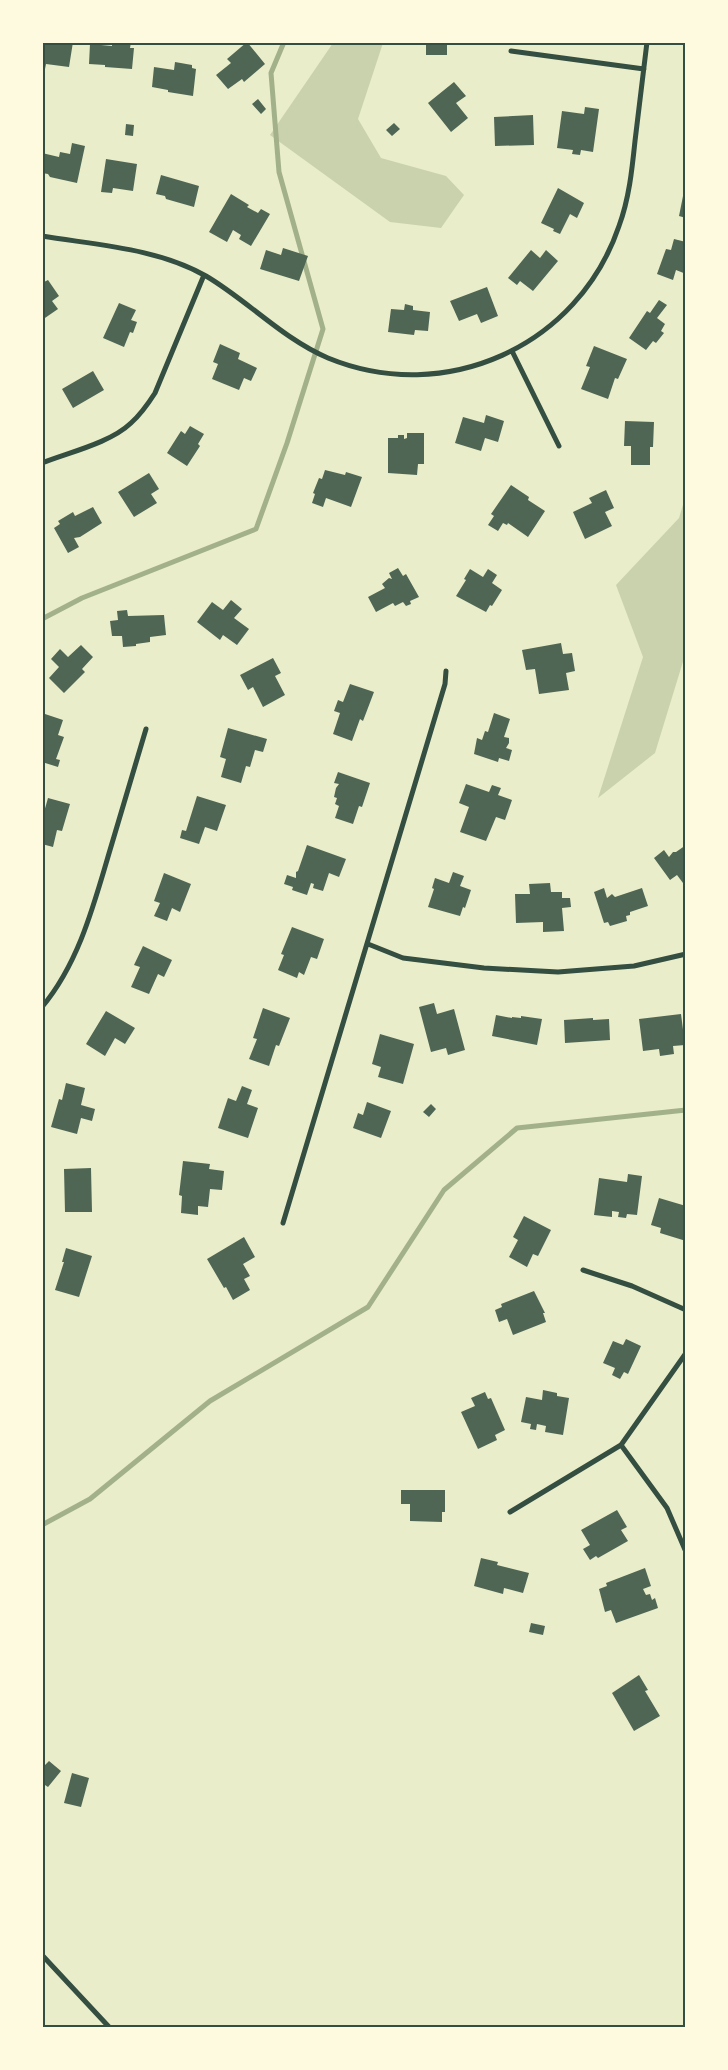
<svg xmlns="http://www.w3.org/2000/svg" width="728" height="2070" font-family="Raleway,sans-serif">
<rect width="100%" height="100%" fill="#e9edc9"/>
<path fill="#cad2ad" d="M333,43H383L358,119L381,158L446,176L464,195L441,228L390,222L270,135Z
M685,498V655L655,753L598,798L643,657L616,585L679,518Z"/>
<g fill="none" stroke-linecap="round" stroke-linejoin="round">
<path stroke="#a3b18a" stroke-width="5" d="M42,619L82,598L256,529L287,443L323,329L279,172L271,73L284,42
M42,1525L90,1499L210,1401L368,1307L444,1190L517,1128L686,1110"/>
</g>
<path fill="#4f6655" d="M42,42H73L69,67L46,64L45,69H42Z
M112,42H131L130,48H134L132,69L105,67V65L89,64L90,44L112,46Z
M247,42L265,64L244,82L242,79L228,89L216,75L231,63L227,59Z
M413,42H447V55H426V45H413Z
M175,62L192,65V68L196,69L193,96L168,92V90L152,87L154,67L174,70Z
M454,82L466,96L456,103L468,118L451,132L428,103Z
M258,99L266,109L261,114L252,104Z
M585,107L599,109L593,152L581,150L580,155L572,154L573,150L557,148L562,111L584,114Z
M533,115L534,145L495,146L494,117Z
M394,123L400,129L392,136L386,130Z
M126,124L134,125L133,136L125,135Z
M72,143L85,146L77,183L50,177L48,174L42,173V153L59,157L60,152L70,154Z
M106,159L137,164L133,191L113,188L112,193L101,192Z
M161,175L199,186L194,207L166,199L165,196L156,194Z
M558,188L584,203L577,218L570,214L560,234L553,231L554,229L541,223Z
M231,194L249,205L247,207L258,213L261,209L270,214L251,246L239,239L241,235L233,230L227,242L209,232Z
M683,196L686,197V218L679,216Z
M674,239L686,242V274L676,270L673,280L657,274L666,249L671,250Z
M283,248L308,256L299,281L260,269L266,250L281,255Z
M531,250L540,258L546,250L558,261L533,291L520,281L517,285L508,278Z
M48,280L59,296L52,301L58,309L42,320V283Z
M487,287L498,316L481,323L477,314L459,321L450,301Z
M659,300L667,305L657,318L665,324L661,331L664,333L656,343L653,341L646,350L629,338L647,311L650,313Z
M119,303L136,310L131,320L137,322L133,333L130,332L124,347L103,338Z
M405,304L413,306V310L430,312L428,331L415,330L414,335L388,332L391,309L404,310Z
M220,344L240,353L238,359L257,368L251,381L244,378L239,390L212,379L218,364L213,362Z
M594,346L627,359L618,379L615,378L608,399L581,389L590,367L586,366Z
M93,371L104,390L73,408L62,389Z
M486,415L504,421L498,442L485,438L481,451L455,443L463,417L484,423Z
M625,421L654,422L653,447H650V465H631V446H624Z
M190,426L204,434L198,444L200,446L187,466L167,453L181,431L185,434Z
M407,433H424V464H418L417,475L388,473V438H398V435H404V439L407,438Z
M325,470L345,475L346,472L362,477L351,507L326,498L323,507L312,503L315,494L313,493L319,478L322,479Z
M149,473L159,489L151,494L157,503L134,517L118,492Z
M511,485L529,497L528,500L545,511L528,537L508,523L507,525L503,523L498,531L488,525L494,516L491,514Z
M606,490L614,508L605,512L612,526L585,539L573,512L592,503L589,498Z
M93,507L102,523L80,537L74,538L79,547L68,553L54,528L60,524L58,521L73,512L75,516Z
M398,568L403,576L406,574L419,597L410,601L411,604L406,606L403,602L395,606L393,603L376,612L368,597L385,588L382,584L389,578L392,579L389,573Z
M470,569L483,577L488,569L497,575L492,583L502,590L492,606L490,605L486,612L456,596L466,580L464,579Z
M231,600L242,609L234,618L249,629L237,645L223,635L220,640L197,622L212,602L223,610Z
M127,610L128,616L164,615L166,635L150,637V642L136,644V646L123,647L122,636H112L110,621L118,620L117,611Z
M561,643L563,654L572,653L575,671L566,673L569,690L539,694L535,669L526,670L522,650Z
M81,645L93,657L82,669L85,672L64,693L49,678L59,667L51,659L60,649L68,657Z
M273,658L281,673L275,676L285,695L263,707L253,687L248,690L240,675Z
M350,684L374,692L363,721L360,719L352,741L333,734L340,713L334,711L338,700L343,702Z
M494,713L510,719L504,737L509,738V743L506,748L512,750L509,761L499,758L498,762L474,754L477,738L482,740L485,731L488,732Z
M45,714L63,720L58,735L64,737L56,759L60,760L58,767L42,762V721Z
M228,728L267,739L263,752L255,750L250,767L246,766L241,783L221,777L226,759L220,757Z
M338,772L370,783L362,807L359,806L353,824L335,818L339,806L335,804L337,798L334,797L336,788L339,784L334,783Z
M466,784L489,792L492,785L501,788L498,795L512,800L505,820L496,817L486,841L460,832L469,807L459,803Z
M197,796L226,805L217,831L205,827L199,844L180,838L182,830L186,831Z
M48,798L70,804L62,831L57,830L53,847L42,844V812H44Z
M307,845L346,859L339,877L329,873L323,891L313,888L314,884L311,883L307,895L292,890L293,887L284,884L287,875L296,878V872L298,871Z
M686,845V881L683,883L677,875L670,880L654,858L664,850L669,857L673,852H676Z
M453,872L464,876L460,886L471,890L465,908L463,907L460,916L428,907L434,889L432,888L435,878L449,883Z
M164,873L191,884L180,912L172,908L167,921L154,916L160,903L154,901Z
M550,883L551,892H562V898H570L571,907L562,908L564,931L543,932V922L516,923L515,894H530L529,884Z
M604,888L607,898L612,894L615,897L642,888L648,906L630,912V915L626,916L627,921L610,926L608,922L604,923L594,892Z
M292,927L324,939L317,959L311,957L304,975L299,972L297,978L278,970L284,955L281,954Z
M143,946L172,960L164,977L158,974L149,994L131,987L140,967L134,965Z
M434,1003L437,1014L454,1009L465,1050L448,1055L446,1048L431,1052L419,1007Z
M263,1008L290,1018L279,1046L276,1045L269,1066L249,1059L257,1039L253,1038Z
M106,1011L135,1028L125,1044L115,1038L105,1056L86,1044Z
M681,1014L685,1045L673,1046L674,1054L660,1056L659,1049L643,1051L639,1019Z
M496,1015L512,1018V1017L521,1018V1016L542,1019L537,1045L492,1036Z
M593,1018V1020L609,1019L610,1040L565,1043L564,1020Z
M380,1034L414,1044L403,1084L378,1077L381,1067L372,1064Z
M66,1083L85,1088L81,1105L95,1109L92,1121L81,1118L77,1134L51,1127L59,1099L62,1100Z
M242,1086L252,1090L247,1104L258,1108L248,1138L218,1128L228,1098L236,1101Z
M367,1102L391,1111L381,1138L353,1128L358,1113L363,1115Z
M431,1104L436,1109L429,1117L423,1112Z
M183,1161L210,1164L209,1169L224,1171L222,1190L210,1189L208,1207L198,1206V1215L181,1213L182,1196L179,1195Z
M91,1168L92,1212H65L64,1169Z
M628,1174L642,1176L637,1215L627,1214L626,1218L618,1217L619,1212L612,1211V1217L594,1215L599,1178L627,1182Z
M659,1198L686,1206V1241L660,1233L661,1228L651,1225Z
M524,1216L551,1230L538,1256L533,1254L527,1267L509,1257L518,1240L513,1237Z
M244,1237L255,1257L243,1264L250,1276L244,1279L250,1290L233,1300L226,1287L224,1288L207,1259Z
M66,1248L92,1256L79,1297L55,1290L64,1262H62Z
M534,1291L545,1313H543L546,1322L513,1335L507,1319L499,1322L495,1310L502,1307L501,1304Z
M626,1339L641,1346L628,1374L624,1372L620,1379L612,1375L615,1368L603,1363L613,1341L623,1345Z
M543,1390L557,1393V1396L569,1398L563,1435L545,1432L546,1426L537,1424L536,1430L530,1429L531,1424L521,1422L526,1397L542,1400Z
M485,1392L488,1399L491,1398L505,1430L495,1435L497,1440L478,1449L461,1412L475,1406L471,1398Z
M401,1490H445V1512H442V1522L410,1521V1504H401Z
M617,1510L627,1527L621,1530L628,1541L598,1558L596,1556L590,1560L583,1549L590,1545L581,1530Z
M481,1558L498,1562L497,1565L529,1573L523,1593L504,1588L503,1594L474,1586Z
M645,1568L651,1586L643,1589L646,1595L650,1594L652,1600L655,1598L658,1608L616,1623L611,1610L605,1612L599,1589L607,1586L606,1583Z
M531,1623L545,1626L543,1635L529,1632Z
M639,1675L648,1690L645,1691L660,1716L634,1731L612,1693Z
M49,1761L61,1771L48,1787L42,1783V1768Z
M72,1773L89,1778L81,1807L64,1803Z"/>
<g fill="none" stroke-linecap="round" stroke-linejoin="round">
<path stroke="#344e41" stroke-width="5" d="M511,51L644,69
M42,236C96,245 157,248 206,276C247,300 283,339 328,358C445,406 578,347 619,226C629,199 632,170 635,141C639,108 643,75 647,42
M512,351L559,446
M42,463C70,452 110,443 131,423C141,414 148,404 155,393L204,275
M368,944L403,958L484,968L558,972L634,966L686,954
M42,1007C79,963 94,904 110,850C122,810 134,769 146,729
M283,1223L445,684L446,671
M583,1270L632,1286L686,1310
M621,1445L667,1508L686,1552
M510,1512L621,1445L686,1353
M42,1955L110,2028"/>
</g>
<rect width="728" height="2070" fill="none" stroke="#fefae0" stroke-width="88"/>
<rect x="44" y="44" width="640" height="1982" fill="none" stroke="#344e41" stroke-width="2"/>
</svg>
